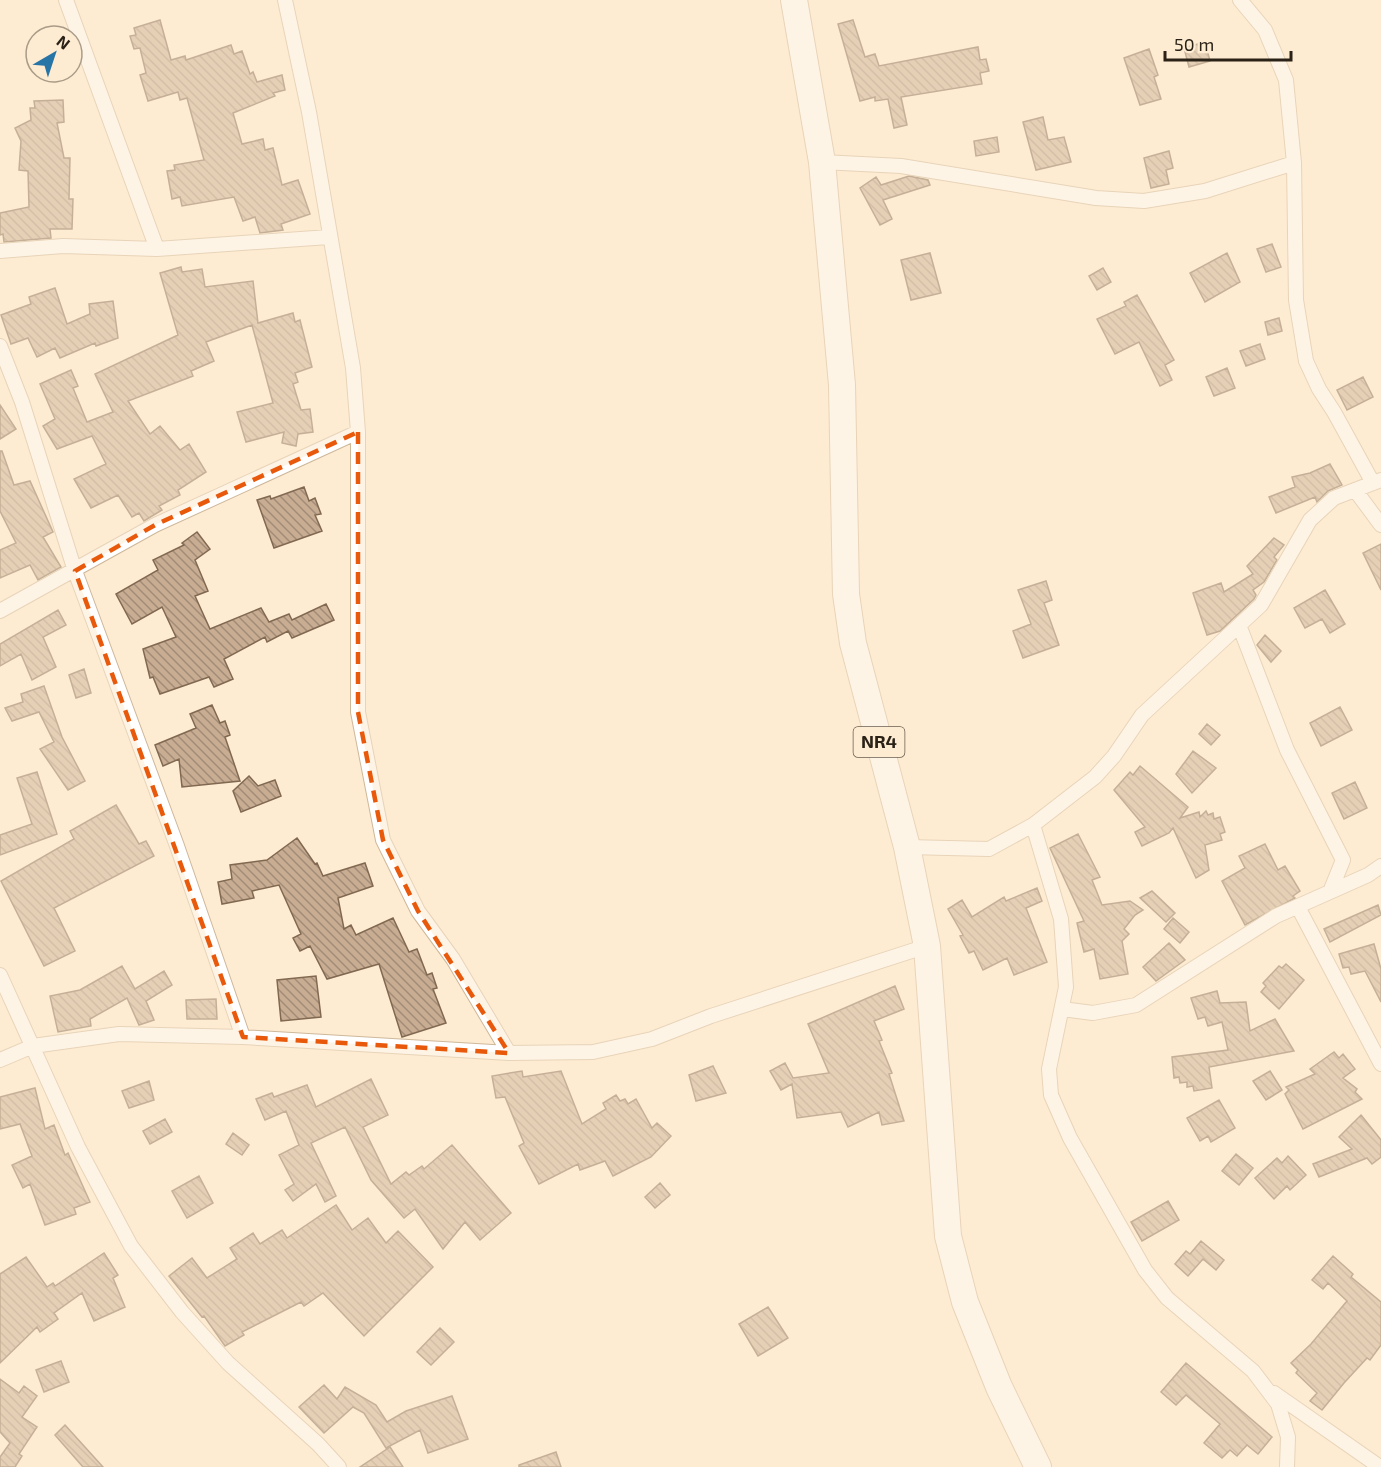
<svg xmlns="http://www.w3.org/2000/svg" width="1381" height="1467" font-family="'Exo 2',sans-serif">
<defs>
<pattern id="building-back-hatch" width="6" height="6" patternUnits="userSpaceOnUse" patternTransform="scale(1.5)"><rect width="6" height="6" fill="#c8ad93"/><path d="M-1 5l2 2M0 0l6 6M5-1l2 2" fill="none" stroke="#a38c77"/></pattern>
</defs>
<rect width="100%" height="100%" fill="#fdebd2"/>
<path fill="url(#building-back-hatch)" stroke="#816951" stroke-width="1.5" d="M160,20L171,60L185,56L186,60L231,45L234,54L242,51L250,74L253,72L257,82L282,75L285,90L273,93L275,96L233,113L242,144L263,139L265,150L273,148L282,185L298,180L310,214L281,224L283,230L260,233L255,217L243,221L234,197L182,206L180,197L172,199L167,171L175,170L174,165L204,160L187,98L180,100L178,92L148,101L140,75L146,73L140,48L134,49L130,36L136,35L134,28Z
M853,20L865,57L875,54L879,66L978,47L980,60L986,59L989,71L980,73L982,84L901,97L907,125L894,128L888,99L875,101V97L860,101L838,24Z
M1205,42L1210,61L1189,67L1184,48Z
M1149,49L1158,75L1154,77L1161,99L1140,105L1124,58Z
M63,100L64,122L57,123L64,158H70L69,199H73L72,229H50L51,238L4,242L3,234L0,235V213L29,207L28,171L19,170L21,141L15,128L31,120L30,108H35L34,101Z
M1043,117L1048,140L1064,137L1071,162L1036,170L1023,122Z
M997,137L999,152L976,156L974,141Z
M1169,151L1173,168L1166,170L1169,184L1151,188L1144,158Z
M909,176L928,180L930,185L883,200L892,219L880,225L860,188L876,177L881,185Z
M1272,244L1281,267L1266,272L1257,249Z
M930,253L941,293L911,300L901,260Z
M1227,253L1240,282L1205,302L1190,273Z
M181,267L182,272L202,269L205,287L253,281L258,323L293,313L295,322L300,320L312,367L295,373L298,382L293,384L301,410L310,409L313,432L298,434L296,446L282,443L284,432L246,442L237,412L273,403L252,325L206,342L214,361L191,371L193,376L128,401L150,434L160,426L180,450L189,444L206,472L178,490L180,495L159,506L162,510L144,521L139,513L132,517L118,495L91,508L74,479L106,464L92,436L57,449L43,426L55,419L40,384L71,370L78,386L73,388L87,422L113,412L95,374L178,335L160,273Z
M1103,268L1111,282L1097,290L1089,276Z
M55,288L67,324L90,314L89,304L113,301L118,338L96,346L95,343L60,358L55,348L37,357L28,338L11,344L1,315L31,304L29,297Z
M1137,295L1174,360L1165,365L1172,380L1160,386L1139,342L1115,354L1097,319L1126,306L1124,302Z
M1279,318L1282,331L1268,335L1265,322Z
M1260,344L1265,359L1246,366L1240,351Z
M1227,368L1235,388L1214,396L1206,377Z
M1363,377L1373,397L1347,410L1337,390Z
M0,405L16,429L0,439Z
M0,451H2L14,485L30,481L53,532L43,537L61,567L38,580L30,565L0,578V550L16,543L0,511Z
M1330,464L1342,485L1328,491L1317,502L1315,497L1276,513L1269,497L1295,487L1292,477L1310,473Z
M304,487L309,501L315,498L321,514L315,515L322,531L274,548L257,500L270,496L271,499Z
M197,532L210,549L195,560L208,591L195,596L210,629L261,608L269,622L289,614L292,620L326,604L334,620L292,638L288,631L267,642L265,637L224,659L233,679L214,687L209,677L160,694L153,677L150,678L143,649L176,637L162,607L132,624L116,594L158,570L153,560L184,545L182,543Z
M1274,538L1284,545L1274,557L1277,560L1264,582L1253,590L1256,595L1254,599L1220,631L1207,635L1193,593L1221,583L1224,592L1253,574L1247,566Z
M1381,544V590L1363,553Z
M1046,581L1052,600L1044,603L1059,645L1023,658L1013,631L1031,624L1018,590Z
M1325,590L1345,624L1330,633L1322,619L1305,628L1294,608Z
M58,610L66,625L43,637L56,667L32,680L21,654L0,666V644Z
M1265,635L1281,651L1271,662L1257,645Z
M84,669L91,693L76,698L69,675Z
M44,686L62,737L85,781L68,790L40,749L54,742L39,712L12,721L5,708L23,702L21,694Z
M212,705L220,723L225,721L230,735L225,737L240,781L182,787L179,759L163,766L155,745L196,728L190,714Z
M1340,707L1352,730L1321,746L1310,723Z
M1207,724L1220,735L1211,745L1199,734Z
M1193,751L1216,768L1192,793L1176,774Z
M1140,766L1188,807L1180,818L1199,812L1200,817L1206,811L1208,815L1213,813L1214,819L1220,817L1225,832L1220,834L1222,840L1205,845L1209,870L1196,878L1173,828L1169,833L1142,846L1135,832L1145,827L1114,790L1130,772L1133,775Z
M37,772L57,834L0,855V835L32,824L17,778Z
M249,776L258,786L275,780L281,796L241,812L233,791Z
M1355,782L1367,808L1344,819L1332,793Z
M116,805L139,844L146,841L154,856L54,908L75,951L44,966L1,881L74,839L70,831Z
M1078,834L1100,877L1092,880L1102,905L1130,901L1143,910L1135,915L1124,929L1129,934L1122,941L1128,974L1100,979L1094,949L1084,952L1077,923L1084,921L1050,848Z
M297,838L315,864L317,863L323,876L365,863L373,886L338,898L344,929L351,925L356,935L393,918L409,952L417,949L427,975L432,973L437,988L433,989L446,1023L402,1037L379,964L327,979L310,946L300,951L293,938L301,934L279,885L252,891L254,898L222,904L218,882L232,879L230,865L267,860Z
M1265,844L1278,870L1285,866L1300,891L1293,896L1295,898L1245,925L1222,881L1245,868L1239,856Z
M1037,888L1042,901L1026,908L1047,962L1014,975L1007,958L983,970L974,951L969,953L960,936L963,935L948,909L962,900L972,917L1004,897L1006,901Z
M1152,891L1175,913L1166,922L1140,898Z
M1378,905L1381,915L1330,942L1324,929Z
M1173,918L1189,932L1180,943L1164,929Z
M1169,943L1185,960L1156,981L1143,967Z
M1374,944L1381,969V1002L1365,971L1351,974L1349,967L1343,968L1339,954Z
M1286,964L1304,980L1279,1009L1261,992L1266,986L1263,983L1279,966L1282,968Z
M122,966L135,989L164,971L172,985L146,1001L154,1020L139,1025L127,998L90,1019L91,1026L58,1032L50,996L80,990Z
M316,976L321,1017L281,1021L277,980Z
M895,986L904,1009L874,1021L882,1040L879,1041L892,1073L889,1074L904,1121L882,1125L879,1112L848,1127L841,1112L797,1118L792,1084L781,1090L770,1071L785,1063L793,1078L829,1073L808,1024Z
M1217,991L1220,1003L1246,1002L1250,1031L1275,1019L1294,1051L1209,1067L1212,1088L1194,1091L1193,1086L1187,1087V1082L1180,1083L1179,1077L1174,1078L1172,1057L1228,1050L1222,1022L1208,1026L1205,1017L1198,1019L1191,998Z
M216,999L217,1019H187L186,1000Z
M1334,1052L1339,1058L1343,1054L1355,1069L1343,1078L1357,1089L1355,1092L1362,1099L1303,1129L1285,1094L1289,1090L1286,1087L1315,1074L1310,1069Z
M713,1066L726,1093L696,1101L689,1075Z
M522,1071L523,1077L561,1071L582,1124L606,1109L603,1103L616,1095L620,1101L625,1099L628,1104L636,1099L652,1128L657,1123L671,1136L651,1157L613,1176L605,1161L580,1170L578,1164L539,1184L519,1146L524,1143L505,1097L496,1098L492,1076Z
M1270,1071L1282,1090L1266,1100L1253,1081Z
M371,1079L388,1115L363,1127L391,1184L406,1172L409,1175L422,1166L424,1169L452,1145L511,1213L480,1240L465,1222L443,1249L415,1209L404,1218L371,1180L345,1127L311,1143L336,1196L325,1202L316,1184L293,1201L285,1190L294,1184L279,1155L299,1145L286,1111L265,1120L256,1099L272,1093L274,1097L307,1085L316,1107Z
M149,1081L154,1100L129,1108L122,1091Z
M35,1088L45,1129L54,1125L65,1155L68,1153L90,1202L74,1208L76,1214L45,1225L30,1184L23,1188L12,1165L32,1156L20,1124L0,1129V1097Z
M1219,1100L1235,1128L1211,1142L1208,1136L1200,1141L1187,1118Z
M1361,1115L1381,1140V1157L1372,1164L1367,1158L1319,1177L1313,1164L1352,1149L1339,1137Z
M165,1119L172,1132L150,1144L143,1131Z
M233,1133L249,1145L242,1155L226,1144Z
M1236,1154L1253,1168L1239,1185L1222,1171Z
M1288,1156L1306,1175L1290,1190L1287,1186L1274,1199L1255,1178L1277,1158L1282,1163Z
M199,1176L213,1203L187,1218L172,1191Z
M660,1183L670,1195L655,1208L645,1197Z
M1168,1201L1179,1220L1142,1241L1131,1222Z
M336,1205L352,1230L368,1218L386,1243L398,1231L433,1267L364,1336L323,1293L304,1306L301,1302L242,1332L244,1335L225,1346L204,1316L202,1317L169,1276L192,1258L207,1278L237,1259L230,1248L253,1233L260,1244L282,1230L287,1238Z
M1201,1241L1224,1260L1216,1270L1203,1259L1188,1276L1175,1264L1186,1251L1190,1254Z
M104,1253L118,1275L113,1278L125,1307L94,1321L82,1293L54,1313L58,1319L40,1332L37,1327L0,1363V1274L26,1257L47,1287L53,1283L55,1286Z
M1333,1256L1353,1274L1351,1277L1381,1302V1345L1370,1360L1367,1358L1344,1383L1322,1410L1310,1401L1317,1393L1296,1373L1298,1370L1291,1363L1311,1344L1347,1301L1328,1283L1323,1289L1312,1280Z
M768,1307L788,1338L758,1356L739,1324Z
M440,1328L454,1342L431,1365L417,1352Z
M61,1361L69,1382L44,1392L36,1370Z
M1186,1363L1272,1437L1258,1454L1247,1445L1237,1456L1230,1450L1222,1458L1204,1443L1220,1424L1186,1395L1176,1405L1161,1392Z
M0,1379L19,1393L24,1386L37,1396L22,1417L37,1427L19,1454L22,1456L15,1467H0V1457L10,1443L0,1432Z
M324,1385L337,1399L345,1387L376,1405L387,1422L406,1411L452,1396L468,1439L428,1453L420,1430L386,1448L364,1413L353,1407L324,1433L299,1407Z
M65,1425L103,1467H83L55,1435Z
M390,1447L403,1467H360Z
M556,1452L561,1467H519V1465Z"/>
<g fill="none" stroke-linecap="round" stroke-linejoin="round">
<g stroke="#ceb89a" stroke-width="16">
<path id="street" d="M66,0L157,249
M285,0L309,112L353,368L358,432V712L383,840L418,911L453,959L509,1053
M1240,0L1265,30L1286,80L1294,163L1296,300L1306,361L1319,389L1334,412L1373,483
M822,162L901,166L1096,198L1144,201L1205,191L1294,163
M0,251L63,246L157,249L329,237
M0,346L22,402L75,571L177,846L243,1037
M1355,490L1381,525
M0,611L155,525L358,432
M1239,625L1287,750L1343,860L1330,892
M1033,825L1061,919L1066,987L1049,1069L1051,1095L1070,1138L1145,1270L1167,1298L1253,1371L1278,1404L1288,1437L1287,1467
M907,847L989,849L1033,825L1095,777L1114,756L1142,715L1261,605L1310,520L1334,498L1381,480
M1298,907L1381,1064
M0,975L78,1147L131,1246L182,1312L228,1363L318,1444L339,1467
M1062,1009L1093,1013L1136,1005L1276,916L1368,875L1381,866
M0,1060L33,1046L119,1034L243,1037L509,1053L593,1052L652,1039L711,1016L927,946
M1274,1393L1380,1467"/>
</g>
<g stroke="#ceb89a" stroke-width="28">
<path id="highway" d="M794,0L822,162L842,385L846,594L853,643L907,847L927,946L948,1236L965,1302L999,1387L1038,1467"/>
</g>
<use href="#street" stroke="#fff" stroke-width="14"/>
<use href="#highway" stroke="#fff" stroke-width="26"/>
</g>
<path d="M0 0H1381V1467H0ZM358,432V712L383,840L418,911L509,1053L243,1037L75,571L155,525Z" fill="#fdebd2" fill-opacity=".55" fill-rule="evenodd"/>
<path fill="none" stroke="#e8590c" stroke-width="4.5" stroke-dasharray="12 8" stroke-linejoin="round" d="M358,432V712L383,840L418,911L509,1053L243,1037L75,571L155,525Z"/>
<g text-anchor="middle" stroke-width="6" stroke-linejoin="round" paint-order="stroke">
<rect fill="#fdebd2" stroke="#695e4f" stroke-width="1.5" x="853.5" y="727" width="51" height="30" rx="4.5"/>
<g font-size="18" font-weight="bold" fill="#2a2217">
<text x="879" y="748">NR4</text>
</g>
</g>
<g transform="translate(54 54) rotate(39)"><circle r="28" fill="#fdebd2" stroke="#a99b87" stroke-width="1.5"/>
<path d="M0-4.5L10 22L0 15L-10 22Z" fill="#2774a6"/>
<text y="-9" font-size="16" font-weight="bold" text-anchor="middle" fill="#2a2217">N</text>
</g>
<path d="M1165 51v9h126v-9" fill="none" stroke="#2a2217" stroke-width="3"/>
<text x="1174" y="51" font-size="18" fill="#2a2217" stroke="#fdebd2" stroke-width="4.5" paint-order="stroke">50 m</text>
</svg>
